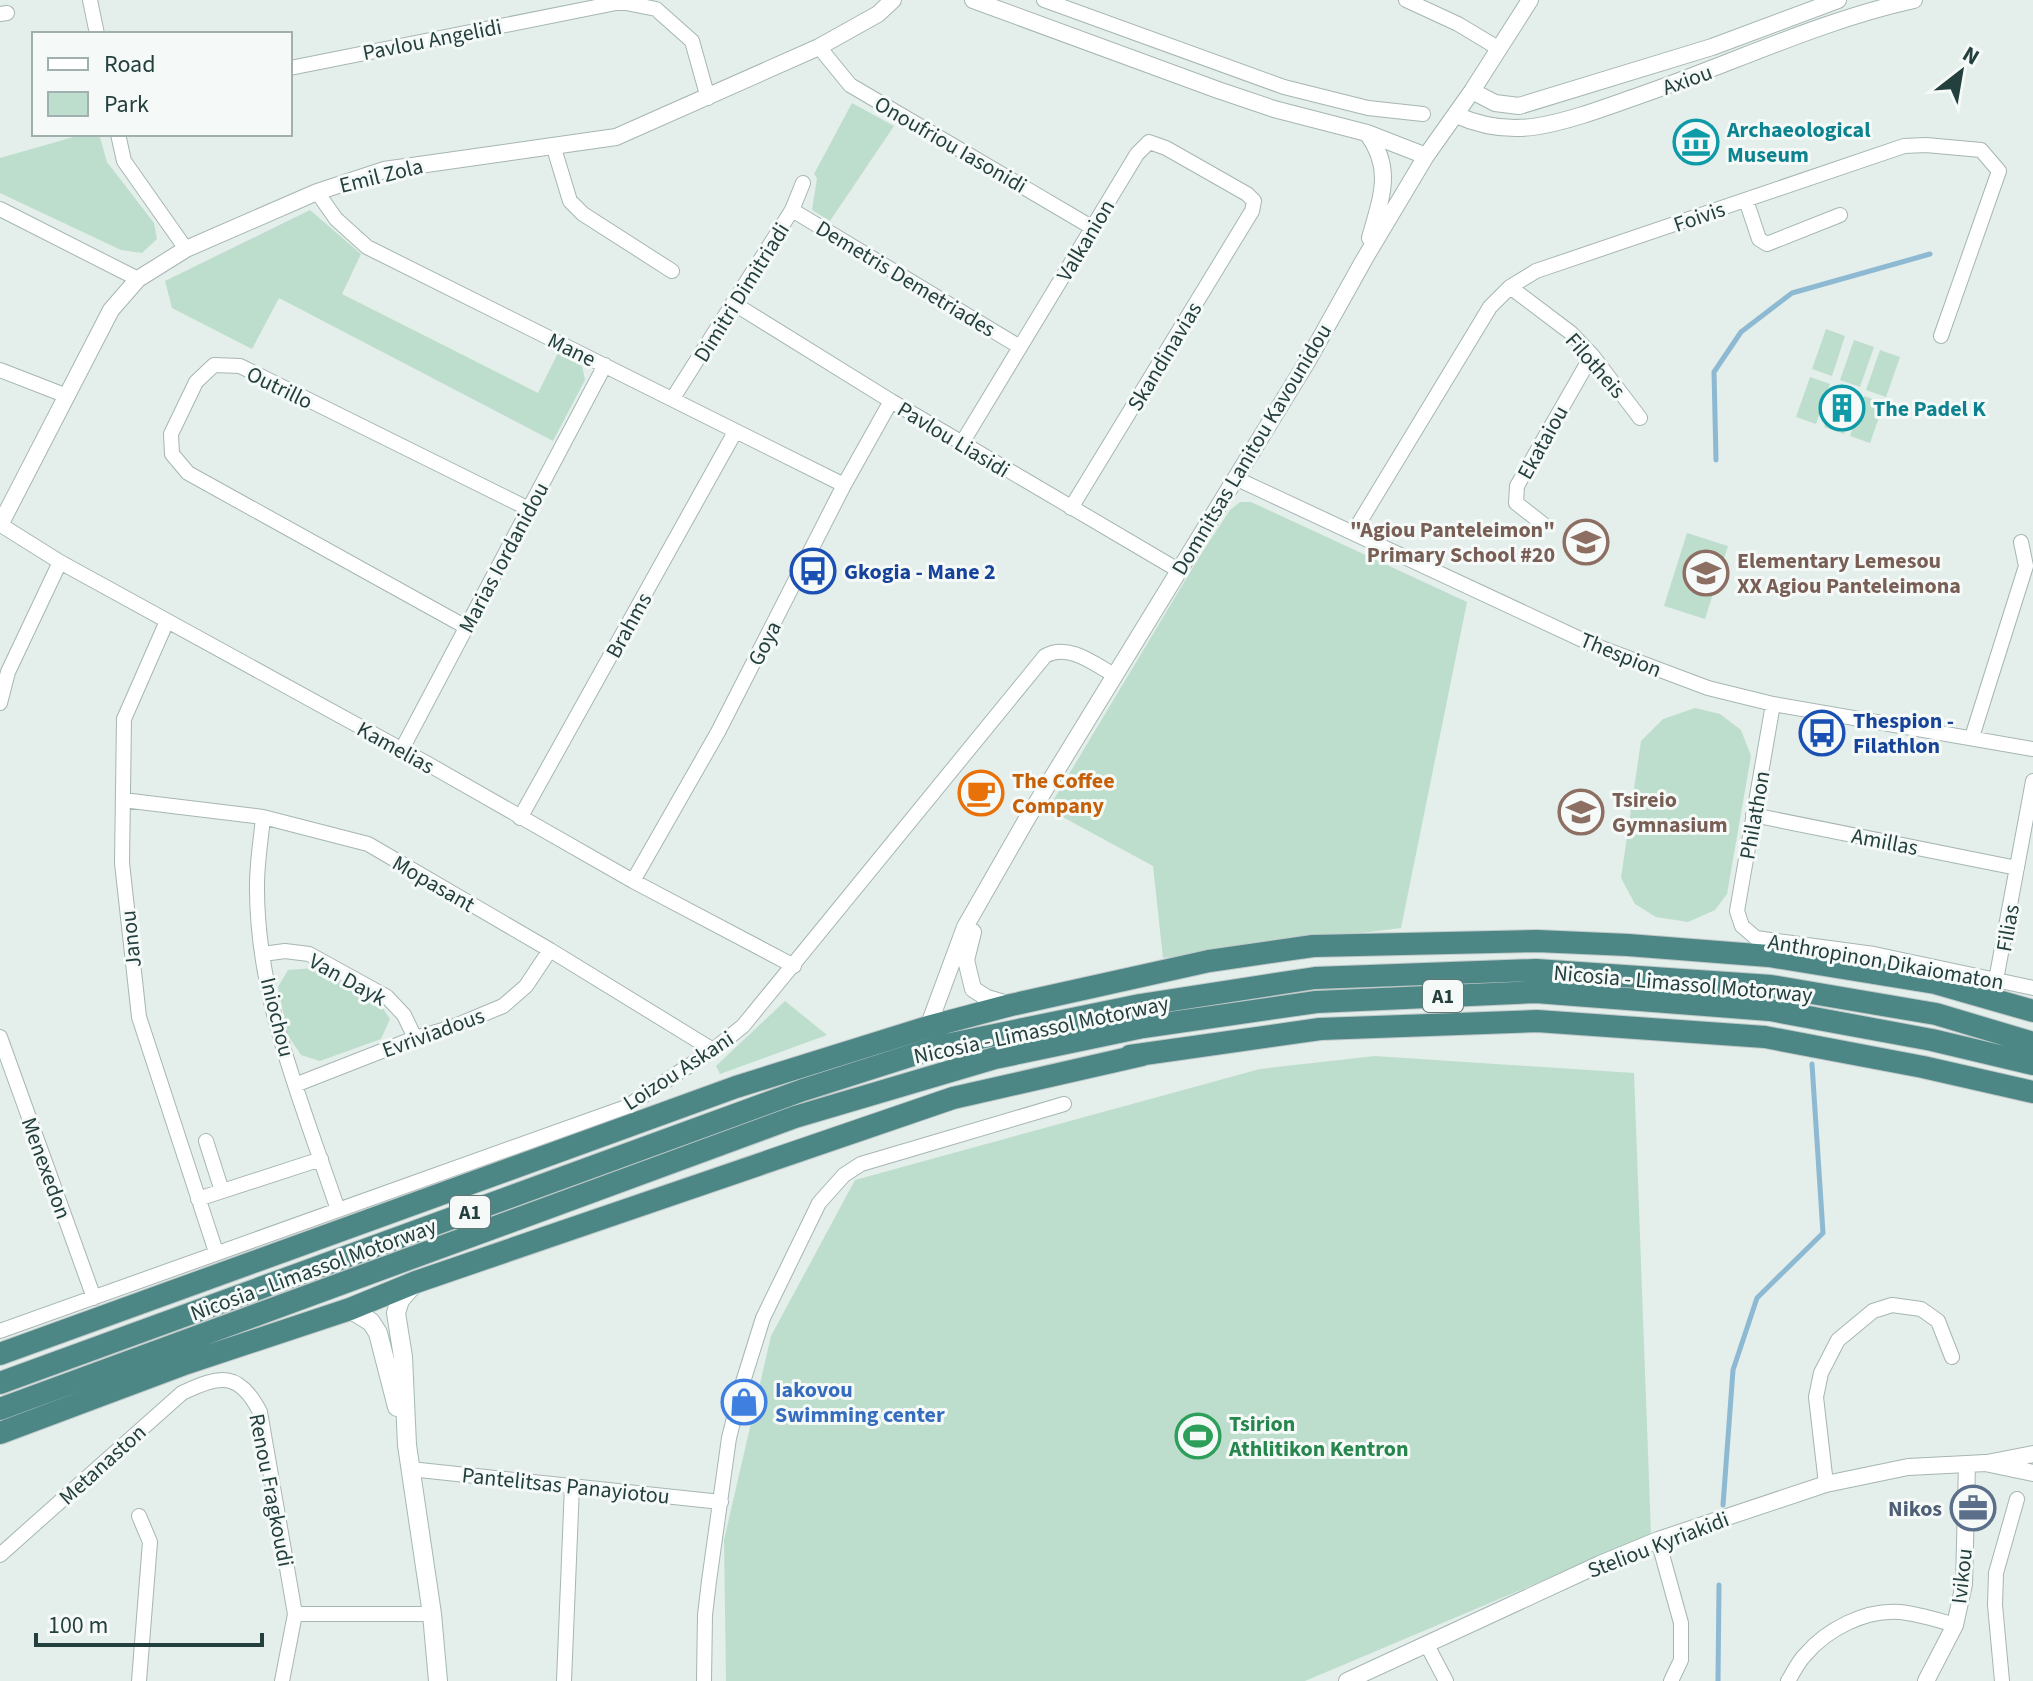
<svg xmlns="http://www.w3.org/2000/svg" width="2033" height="1681" font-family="'Source Sans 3',sans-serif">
<rect width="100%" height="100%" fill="#e4eeeb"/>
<path fill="#bedecd" d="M852,103L894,126L830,221L812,210L817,178L814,174Z
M84,134H99L107,162L154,223L157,239L142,253L121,250L0,193V158Z
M310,210L361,254L342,294L538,393L558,353L582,366L585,380L553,441L279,298L252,349L172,308L165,281Z
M1826,329L1845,336L1832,376L1812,369Z
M1854,340L1874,347L1860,387L1840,380Z
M1880,350L1900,357L1886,397L1866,390Z
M1810,377L1830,384L1816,424L1796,417Z
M1838,387L1858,394L1844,434L1824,427Z
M1864,396L1884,403L1870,443L1850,436Z
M1240,502H1251L1467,602L1401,928L1163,958L1153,866L1048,809L1201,554L1230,510Z
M1687,533L1728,546L1705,619L1664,606Z
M1695,708L1720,714L1741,730L1751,756L1727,894L1715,910L1688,922L1656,917L1635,904L1621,878L1641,741L1663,719Z
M315,968L378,1001L390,1019L381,1039L320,1061L301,1055L288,1036L278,987L288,970Z
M785,1001L827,1035L720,1074L716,1066Z
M1375,1056L1634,1073L1651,1535L1305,1681H726L724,1540L771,1336L855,1180L1260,1069Z"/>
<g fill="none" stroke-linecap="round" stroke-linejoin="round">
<path stroke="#8db9d2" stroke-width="5" d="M1716,460L1714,372L1741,332L1792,293L1930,254
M1723,1505L1733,1370L1757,1298L1823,1233L1812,1064
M1718,1681L1719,1585"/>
<g stroke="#a6b6b4" stroke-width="16">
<path id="minor" d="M90,0L97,34
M1044,0L1284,87L1368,108L1423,114
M1406,0L1458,24L1498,48
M0,14L7,13
M819,47L850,85L1093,228
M290,68L621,2L656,9L692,41L708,98
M118,134L124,161L186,249
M553,145L570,201L583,214L672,271
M317,192L336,219L367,247L844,485
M1746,200L1759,239L1767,244L1840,215
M0,209L138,279
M792,210L1020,347
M1510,287L1571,333L1592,355L1640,418
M733,303L891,401L1178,570
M0,370L67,396
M673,398L792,210L803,183
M962,443L1137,154L1149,142L1166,148L1247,194L1254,201L1252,211L1071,508
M1235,478L1591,644L1708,688L1773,704L2033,749
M1543,524L1516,503L1517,486L1592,355
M1,525L60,562L428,764L633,881L794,966
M1353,533L1490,307L1510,287L1536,271L1904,146L1926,145L1981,150L1999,171L1941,336
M167,621L124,719L122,863L139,1017L216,1252
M466,627L188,473L172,454L171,434L196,382L214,365L240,366L529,509
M0,703L8,672L60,562
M1773,704L1737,911L1742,926L1756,938L1874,954L2033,988
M1972,737L2026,566L2021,542
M402,749L605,365
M123,800L263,817L368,844L550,950L713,1050
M1753,815L2017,868
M263,817C261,840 257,862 257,885C256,998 303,1105 338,1210
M520,818L735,432
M633,881L718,732L844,485L891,401
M263,954L285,951L309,954L387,997L404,1015L415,1038
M1996,980L2033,781
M0,1037L94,1298
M295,1085L415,1038L450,1028L503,1006L526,986L550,950
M206,1141L222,1191
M198,1199L321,1159
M0,1331L626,1107L713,1050L743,1026L1045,656C1068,643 1093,663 1114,675
M410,1469L721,1502
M1826,1484L1816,1397L1821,1373L1838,1340L1873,1311L1892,1305L1921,1309L1938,1321L1952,1357
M139,1516L150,1542L139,1681
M1658,1540L1681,1623V1660L1671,1681
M0,1555L182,1393C220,1375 239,1371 260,1412L295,1614L282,1681
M295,1614H432
M1427,1645L1446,1681
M564,1681L572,1486
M704,1681L705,1615L709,1581L729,1438L743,1382L763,1318L819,1203L844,1175L861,1164L1064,1104
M1788,1681C1793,1673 1798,1662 1805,1655C1827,1629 1866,1609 1900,1612C1919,1614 1937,1620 1955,1625
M2002,1681L1995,1605L1996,1573L2017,1499"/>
</g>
<g stroke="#a6b6b4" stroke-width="18">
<path id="tertiary" d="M973,0L1218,90L1274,109L1367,133L1426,156
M1472,91L1495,103L1519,106L1712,47L1838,0
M1456,115C1483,127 1510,131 1539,126C1573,120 1606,107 1638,96C1728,65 1822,20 1914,0
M1367,133C1394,169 1381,198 1370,238
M0,525L111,310L138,279L186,249L317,192L384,170L616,137L819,47L878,14L893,0
M973,932L966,960L973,989L987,998L1011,1005
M928,1027L965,927L1028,817L1307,362L1365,258L1426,156L1472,91L1530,0
M1987,1463L2033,1454
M1347,1681L1600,1564L1658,1540L1826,1484L1908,1467L1967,1464L1985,1463L2033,1473
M1926,1681L1955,1625L1964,1584L1967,1464"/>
</g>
<g stroke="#a3b9b6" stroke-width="20">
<path id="secondary" d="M414,1284L400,1300L396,1313L403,1357L407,1445L432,1614L438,1681
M350,1309L371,1322L378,1333L397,1407"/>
</g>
<g stroke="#c1c9c9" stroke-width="24">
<path id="trunk" d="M1130,1056L1320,1029L1537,1021L1765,1037L1923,1067L2033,1092
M0,1354L736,1087L928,1027L1011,1005L1209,961L1313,946L1537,941L1628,945L1769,956L1935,983L2033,1011
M0,1383L803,1090L941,1046L1140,1005L1315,978L1536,970L1771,986L1936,1014L2033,1043
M0,1409L795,1117L995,1058L1143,1027L1316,1002L1536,992L1770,1010L1932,1040L2033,1064
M0,1433L187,1363L350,1309L416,1282L953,1098L1142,1055"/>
</g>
<use href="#minor" stroke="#fff" stroke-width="14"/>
<use href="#tertiary" stroke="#fff" stroke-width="16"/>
<use href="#secondary" stroke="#fff" stroke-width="18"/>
<use href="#trunk" stroke="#4c8786" stroke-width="22"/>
</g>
<defs>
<g id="museum-ring" transform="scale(2.3)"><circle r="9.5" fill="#f5faf8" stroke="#0f9aa8" stroke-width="1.5"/><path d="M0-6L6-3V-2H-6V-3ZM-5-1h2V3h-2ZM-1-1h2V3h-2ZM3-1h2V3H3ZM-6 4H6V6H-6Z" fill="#0f9aa8"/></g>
<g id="building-ring" transform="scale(2.3)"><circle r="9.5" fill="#f5faf8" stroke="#0f9aa8" stroke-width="1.5"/><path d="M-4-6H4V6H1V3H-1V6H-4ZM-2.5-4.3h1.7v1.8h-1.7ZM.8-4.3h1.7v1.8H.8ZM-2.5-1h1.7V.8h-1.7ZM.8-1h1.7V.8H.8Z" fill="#0f9aa8"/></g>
<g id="school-ring" transform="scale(2.3)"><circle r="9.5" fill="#f5faf8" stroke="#8d6e63" stroke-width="1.5"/><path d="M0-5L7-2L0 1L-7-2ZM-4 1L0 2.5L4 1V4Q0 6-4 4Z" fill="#8d6e63"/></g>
<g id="bus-ring" transform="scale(2.3)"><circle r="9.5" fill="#f5faf8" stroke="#1a4fb4" stroke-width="1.5"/><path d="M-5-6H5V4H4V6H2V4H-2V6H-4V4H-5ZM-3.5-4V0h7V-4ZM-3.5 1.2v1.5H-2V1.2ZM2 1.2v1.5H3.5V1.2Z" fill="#1a4fb4"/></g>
<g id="cafe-ring" transform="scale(2.3)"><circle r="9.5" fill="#f5faf8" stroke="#e8710a" stroke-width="1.5"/><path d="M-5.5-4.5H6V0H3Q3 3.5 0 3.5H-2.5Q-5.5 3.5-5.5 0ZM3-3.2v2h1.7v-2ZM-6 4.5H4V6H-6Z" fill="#e8710a"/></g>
<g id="shop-ring" transform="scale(2.3)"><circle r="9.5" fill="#f5faf8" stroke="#3f7fe0" stroke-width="1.5"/><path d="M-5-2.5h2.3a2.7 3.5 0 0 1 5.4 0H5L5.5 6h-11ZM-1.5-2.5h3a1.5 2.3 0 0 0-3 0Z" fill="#3f7fe0"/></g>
<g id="stadium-ring" transform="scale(2.3)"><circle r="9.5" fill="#f5faf8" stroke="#2e9e5b" stroke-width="1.5"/><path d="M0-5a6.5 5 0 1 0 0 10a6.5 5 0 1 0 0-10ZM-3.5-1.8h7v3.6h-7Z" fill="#2e9e5b"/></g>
<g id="office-ring" transform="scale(2.3)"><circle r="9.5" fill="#f5faf8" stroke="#5c6f8a" stroke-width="1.5"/><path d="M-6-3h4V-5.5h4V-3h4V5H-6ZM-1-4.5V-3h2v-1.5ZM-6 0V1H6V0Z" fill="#5c6f8a"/></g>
</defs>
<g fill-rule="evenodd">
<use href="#museum-ring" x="1696" y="142"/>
<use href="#building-ring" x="1842" y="408"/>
<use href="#school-ring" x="1586" y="542"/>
<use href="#bus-ring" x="813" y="571"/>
<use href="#school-ring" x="1706" y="573"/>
<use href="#bus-ring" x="1822" y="733"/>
<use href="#cafe-ring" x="981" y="793"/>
<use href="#school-ring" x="1581" y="812"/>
<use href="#shop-ring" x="744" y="1402"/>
<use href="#stadium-ring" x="1198" y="1436"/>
<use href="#office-ring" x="1973" y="1508"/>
</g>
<g text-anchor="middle" stroke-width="6" stroke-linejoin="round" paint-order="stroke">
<g fill="#f5faf8" stroke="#627776" stroke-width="2">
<rect x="1423" y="980" width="40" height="32" rx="6"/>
<rect x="450" y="1196" width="40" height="32" rx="6"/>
</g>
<g font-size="20" font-weight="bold" fill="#233f3e">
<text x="1443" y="1003">A1</text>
<text x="470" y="1219">A1</text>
</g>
<g font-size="22" fill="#233f3e" stroke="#f5faf8">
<text transform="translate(432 39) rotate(-11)" y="8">Pavlou Angelidi</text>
<text transform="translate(1687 79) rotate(-20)" y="8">Axiou</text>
<text transform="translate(951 144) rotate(30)" y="8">Onoufriou Iasonidi</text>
<text transform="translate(381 175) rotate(-14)" y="8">Emil Zola</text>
<text transform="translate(1699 216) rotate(-19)" y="8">Foivis</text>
<text transform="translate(1085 240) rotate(-59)" y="8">Valkanion</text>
<text transform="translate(906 278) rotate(31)" y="8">Demetris Demetriades</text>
<text transform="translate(741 292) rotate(-58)" y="8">Dimitri Dimitriadi</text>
<text transform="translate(572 349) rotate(26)" y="8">Mane</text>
<text transform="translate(1164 356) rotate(-59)" y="8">Skandinavias</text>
<text transform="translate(1596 365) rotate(49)" y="8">Filotheis</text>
<text transform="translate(280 387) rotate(26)" y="8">Outrillo</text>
<text transform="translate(954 439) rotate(31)" y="8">Pavlou Liasidi</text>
<text transform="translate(1542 442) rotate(-61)" y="8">Ekataiou</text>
<text transform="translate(1251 449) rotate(-59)" y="8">Domnitsas Lanitou Kavounidou</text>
<text transform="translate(503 557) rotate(-62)" y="8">Marias Iordanidou</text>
<text transform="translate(628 625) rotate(-61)" y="8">Brahms</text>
<text transform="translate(764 643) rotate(-63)" y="8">Goya</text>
<text transform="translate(1621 654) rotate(22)" y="8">Thespion</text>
<text transform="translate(396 747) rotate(29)" y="8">Kamelias</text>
<text transform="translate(1754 815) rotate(-80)" y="8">Philathon</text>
<text transform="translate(1885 841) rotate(11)" y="8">Amillas</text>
<text transform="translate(434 883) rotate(30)" y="8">Mopasant</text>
<text transform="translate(2007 928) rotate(-80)" y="8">Filias</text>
<text transform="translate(130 939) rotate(-96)" y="8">Janou</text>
<text transform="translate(1886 961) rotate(10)" y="8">Anthropinon Dikaiomaton</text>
<text transform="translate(348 979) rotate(29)" y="8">Van Dayk</text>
<text transform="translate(1683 983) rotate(5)" y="8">Nicosia - Limassol Motorway</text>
<text transform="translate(278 1017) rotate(76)" y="8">Iniochou</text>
<text transform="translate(1041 1029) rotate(-12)" y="8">Nicosia - Limassol Motorway</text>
<text transform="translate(433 1032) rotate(-20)" y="8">Evriviadous</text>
<text transform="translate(678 1070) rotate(-33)" y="8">Loizou Askani</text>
<text transform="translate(47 1168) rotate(70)" y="8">Menexedon</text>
<text transform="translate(313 1269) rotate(-20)" y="8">Nicosia - Limassol Motorway</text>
<text transform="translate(102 1464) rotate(-42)" y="8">Metanaston</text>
<text transform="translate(566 1485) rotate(6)" y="8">Pantelitsas Panayiotou</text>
<text transform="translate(272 1490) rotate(79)" y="8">Renou Fragkoudi</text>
<text transform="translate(1658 1544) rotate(-21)" y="8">Steliou Kyriakidi</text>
<text transform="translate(1961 1576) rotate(-84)" y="8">Ivikou</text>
</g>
<g font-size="22" font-weight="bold" fill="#0d838f" stroke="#f5faf8" text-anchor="start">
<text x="1727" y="137">Archaeological<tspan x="1727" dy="25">Museum</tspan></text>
<text x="1873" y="416">The Padel K</text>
</g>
<g font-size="22" font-weight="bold" fill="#785e54" stroke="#f5faf8" text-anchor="start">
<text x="1555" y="537" text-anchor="end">"Agiou Panteleimon"<tspan x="1555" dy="25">Primary School #20</tspan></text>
<text x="1737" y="568">Elementary Lemesou<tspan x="1737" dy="25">XX Agiou Panteleimona</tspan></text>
<text x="1612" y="807">Tsireio<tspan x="1612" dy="25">Gymnasium</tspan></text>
</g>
<g font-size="22" font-weight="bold" fill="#164399" stroke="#f5faf8" text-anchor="start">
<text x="844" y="579">Gkogia - Mane 2</text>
<text x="1853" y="728">Thespion -<tspan x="1853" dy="25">Filathlon</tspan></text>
</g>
<g font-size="22" font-weight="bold" fill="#c56008" stroke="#f5faf8" text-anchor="start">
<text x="1012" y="788">The Coffee<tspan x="1012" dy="25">Company</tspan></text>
</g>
<g font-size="22" font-weight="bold" fill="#366cbe" stroke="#f5faf8" text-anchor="start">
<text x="775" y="1397">Iakovou<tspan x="775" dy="25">Swimming center</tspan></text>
</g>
<g font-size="22" font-weight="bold" fill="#27864d" stroke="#f5faf8" text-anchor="start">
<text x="1229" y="1431">Tsirion<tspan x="1229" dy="25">Athlitikon Kentron</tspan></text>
</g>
<g font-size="22" font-weight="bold" fill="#4e5e75" stroke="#f5faf8" text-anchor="end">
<text x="1942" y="1516">Nikos</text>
</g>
</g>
<rect x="32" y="32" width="260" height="104" fill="#f5faf8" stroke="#a1afae" stroke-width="2"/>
<rect x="48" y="58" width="40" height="12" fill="#ffffff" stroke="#a1afae" stroke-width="2"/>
<text x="104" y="72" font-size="24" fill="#233f3e">Road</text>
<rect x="48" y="92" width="40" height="24" fill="#bedecd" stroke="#a1afae" stroke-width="2"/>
<text x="104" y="112" font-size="24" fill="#233f3e">Park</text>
<g transform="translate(1961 72) rotate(31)" stroke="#f5faf8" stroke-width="6" paint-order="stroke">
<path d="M0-6L14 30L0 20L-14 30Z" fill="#233f3e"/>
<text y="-12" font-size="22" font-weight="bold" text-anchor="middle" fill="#233f3e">N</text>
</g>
<path d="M36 1633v12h226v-12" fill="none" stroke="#233f3e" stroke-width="4"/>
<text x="48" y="1633" font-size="24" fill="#233f3e" stroke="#f5faf8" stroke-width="6" paint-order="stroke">100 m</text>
</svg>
